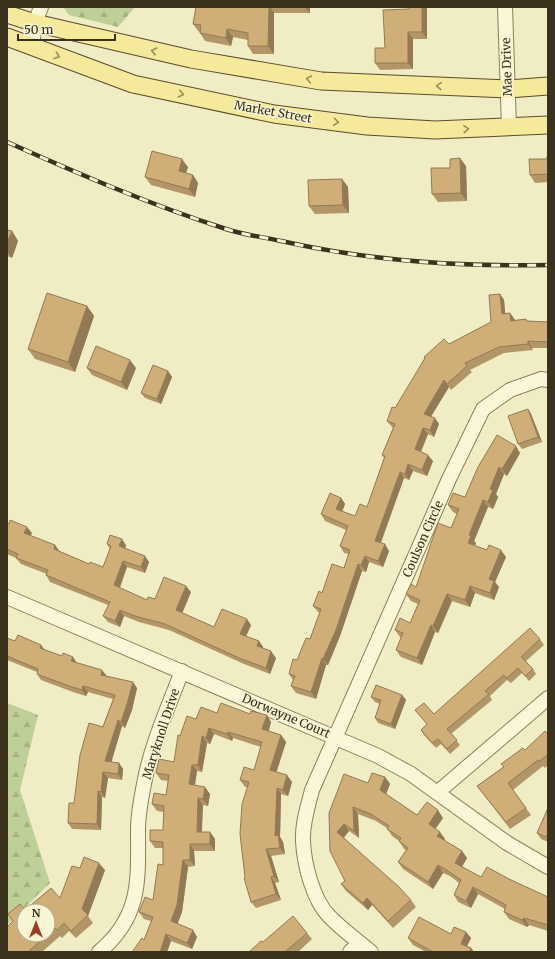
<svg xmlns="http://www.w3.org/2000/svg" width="555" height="959" font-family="Merriweather,serif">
<defs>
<pattern id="forest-firs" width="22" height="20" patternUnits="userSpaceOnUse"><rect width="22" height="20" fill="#becf97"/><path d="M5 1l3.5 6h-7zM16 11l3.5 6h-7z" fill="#a4b282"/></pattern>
</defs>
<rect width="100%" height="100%" fill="#f0ecc4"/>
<path fill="url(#forest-firs)" d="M63,7H135L118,27L69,15Z
M7,703L38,715L20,790L50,883L7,925Z"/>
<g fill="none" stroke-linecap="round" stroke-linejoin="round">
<g stroke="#8c7e59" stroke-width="16">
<path id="minor" d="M505,7L509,127
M32,47L35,23L41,7
M7,597L378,756L411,774L507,843L548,867
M438,792L548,698
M99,952C142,916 138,879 138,830C138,815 141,799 144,784C151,745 168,708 182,671
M350,952L360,943
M371,952C357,940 341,929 329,916C313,900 304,864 303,841C302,824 308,806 312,790L449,479L483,409L510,390L541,379L548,380"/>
</g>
<g stroke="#5a4b2e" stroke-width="19">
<path id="major" d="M7,14L35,23L191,59L321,81L508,89L548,86
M7,37L133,84L274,114L367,126L435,130L548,125"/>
</g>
<use href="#minor" stroke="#faf7d8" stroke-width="14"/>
<use href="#major" stroke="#f5ea9b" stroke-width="17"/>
<g stroke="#3b321e" stroke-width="4.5">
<path id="rail" d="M7,142C79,174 151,205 226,229C244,235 263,237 281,241C370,261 458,267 548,265"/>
</g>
<use href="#rail" stroke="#f7f4d4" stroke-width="3" stroke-dasharray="9" stroke-linecap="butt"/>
</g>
<path fill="#b39667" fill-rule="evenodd" d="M196,7H310V13H274V54H253L248,46V40L233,37L231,46L205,41L200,33V32L198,31L193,24Z
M409,9L427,39H413V69L380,70L375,63Z
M548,156V182L535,183L530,175L547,159Z
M466,166L467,201L438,202L432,194L450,168Z
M188,167L186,173L193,175L198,183L195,197L151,185L145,177Z
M342,179L348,187L349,213L315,214L309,206Z
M7,230L12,231L18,241L12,258L7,256Z
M500,294L504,300L505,314L510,313L515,320L526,319L527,321L548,322V348H532L533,350L504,353L470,370L472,372L451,390L449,387L431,416L439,424L434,437L428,434L421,452L433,461L427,476L413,471L409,480L404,478L381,543L389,551L383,567L369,562L366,572L362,571L340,636L328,665H326L316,699L296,693L291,686L293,680L289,674L310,639L320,613L318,612L313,606L322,593L344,568L349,554L344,553L340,546L346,530L325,521L321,514L341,498L345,504L342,511L355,516L367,507L384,458L382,455L393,428L392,427L387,421L395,408L449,344L491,322Z
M87,306L94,316L75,372L35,359L28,349Z
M87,368H136L127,390L92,375Z
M168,371L172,377L161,404L145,398L141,393Z
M528,409L531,414L542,442L522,449L518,444Z
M520,453L507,476L504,474L496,494L498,497L493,509L488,507L474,541L476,543L475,546L506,557L495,582L499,587L494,600L475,593L470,607L452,601L438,633L435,632L422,665L401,657L396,650L401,637H400L395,630L410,623L418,604L411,601L406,594L416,587L451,528L457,514L453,512L448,505L465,497L478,467Z
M7,523L32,533L30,536L55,545L59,551L89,564L103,567L110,549L107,544L126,545L125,548L149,562L145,573L127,567L120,588L147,600L191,592L182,613L214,627L251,625L246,636L259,641L263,647V648L276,658L270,674L244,664L169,630L139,622L124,616L120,627L108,622L103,616L108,605L50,582L46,575L47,574L21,564L16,558L7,554Z
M7,638L15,641L41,645L45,650L77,663L107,676L137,688L132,710L125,728L122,726L111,762L119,763L123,769L122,780L108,778L105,798L102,797L101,830L72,829L68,823L74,803L113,699L88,692L86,696L73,692L41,680L37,674V672L7,660Z
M540,639L544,645L526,661L533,669L536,674L529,681L522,673L511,683L507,680L490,696L492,700L451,734L460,745L450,754L441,744L436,748L424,735L421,730L427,724L415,710L434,714Z
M402,695L406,700L395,729L378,723L375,718L380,704L375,702L371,697Z
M217,713L267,715L271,722L269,731L281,735L286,742L276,772L292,782L288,796L281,794L280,837L283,842L285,854L271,856L279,882L275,883L281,900L256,908L251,902L245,877L247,787H245L240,780L254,770L261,747L233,738L232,741L214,734L210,744L207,743L202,772L197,771L195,785L210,794L208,806L203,805L202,832H210L215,839V851H194L195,866L188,867L182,912L177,924L197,937L192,949L171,941L167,952H132L144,940L151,921L144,919L139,912L153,900L163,865V848H155L150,841L163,830L164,812L157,811L152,804L166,795L168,781L161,780L156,773L174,762L180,736L196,719Z
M548,734V765L545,768L543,766L513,790L531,815L510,829L477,786L503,767L525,750Z
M385,777L390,784L386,794L417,815L443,818L435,829L445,839L444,840L462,851L467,858L462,867L481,877L509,879L548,897V931L529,925L527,927L509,919L504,912L505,909L478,894L471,908L458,902L454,895L459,883L450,876L443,873L433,889L403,869L398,862L406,850L404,849L399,841L392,836L387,828L376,821L358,814L359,838L349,831L344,838L411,900L416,907L393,928L372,905L368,910L346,891L341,884L345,881L329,813L368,783Z
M548,808V842L541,839L537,833Z
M80,868L105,870L88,916L93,923L76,938L69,931L62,938L60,936L42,952H7L13,921L8,914L25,910L60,898ZM48,911V935H24Z
M466,932L471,938L467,946L471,948L474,952H426L413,945L408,938L451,934Z
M307,933L312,939L298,952H249L263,942Z"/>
<path fill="#927a54" d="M269,7H270L274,13V54L268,46Z
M305,7H310V13Z
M422,7H427V39L422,32Z
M227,29L233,37L231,46L226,38Z
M408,32L413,39V69L408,63Z
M460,158L466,166L467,201L461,193Z
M182,159L188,167L184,179L179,171Z
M193,175L198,183L195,197L189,189Z
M342,179L348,187L349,213L343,205Z
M12,231L18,241L12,258L7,251V243Z
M500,294L504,300L506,321L502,314Z
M87,306L94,316L75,372L68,362Z
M510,313L515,320L516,327L511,321Z
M528,341L532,348L533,350L528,344Z
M130,360L136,368L127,390L121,382Z
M168,371L172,377L161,404L157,399Z
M444,380L449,387L429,420L424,414Z
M528,409L531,414L542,442L538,437Z
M435,418L439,424L434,437L430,430Z
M423,428L428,434L419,456L415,449Z
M516,446L520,453L507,476L502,469Z
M428,455L433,461L427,476L422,470Z
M408,464L413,471L409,480L405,474Z
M499,467L504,474L496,494L498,497L493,509L488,502L490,489Z
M400,472L404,478L379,547L375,541Z
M341,498L345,504L341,515L336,509Z
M483,500L488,507L474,541L476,543L473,550L468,543L469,535Z
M27,527L32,533L29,539L24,533Z
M122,539L126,545L124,553L119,546Z
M385,544L389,551L383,567L378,561Z
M55,545L60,552L54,549Z
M501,550L506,557L495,582L499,587L494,600L490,593L489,579Z
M145,556L149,562L145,573L141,567Z
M365,556L369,562L366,572L361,565Z
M123,561L127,567L118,591L114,585Z
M358,564L362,571L340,636L328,665L323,659Z
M186,586L191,592L181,616L176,610Z
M470,586L475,593L470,607L465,600Z
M447,594L452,601L438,633L433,626Z
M120,610L124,616L120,627L115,621Z
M247,619L251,625L244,641L240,634Z
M431,625L435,632L422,665L417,658Z
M259,641L263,647L261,652L257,646Z
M41,645L45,651L40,648Z
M271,651L276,658L270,674L266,668Z
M73,657L77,663L71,661Z
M322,658L326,665L316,699L311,692Z
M102,670L107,676L101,675Z
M133,682L137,688L132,710L125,728L121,722Z
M83,686L88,692L86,696L82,690Z
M402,695L406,700L395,729L391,724Z
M267,715L271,722L267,736L262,729Z
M118,720L122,726L110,767L105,761Z
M209,728L214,734L210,744L206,738Z
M228,732L233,738L232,741L227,734Z
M281,735L286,742L275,777L270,770Z
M202,736L207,743L202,772L198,765Z
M119,763L123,769L122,780L118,774Z
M192,765L197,771L194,790L189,784Z
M103,772L108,778L105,798L101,792Z
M287,775L292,782L288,796L283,790Z
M385,777L390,784L385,797L380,790Z
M205,787L210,794L208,806L203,799Z
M277,788L281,794L280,837L283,842L285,854L280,848L275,836Z
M98,791L102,797L101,830L97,824Z
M198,798L203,805L201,839L197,832Z
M353,807L358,814L359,838L354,831Z
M438,810L443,818L434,831L429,824Z
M344,824L349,831L342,839L337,832Z
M210,832L215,839V851L210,844Z
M440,832L445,839L442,843L437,836Z
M190,844L194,851L195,866L190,860Z
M266,849L271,856L279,882L274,876Z
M462,851L467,858L460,870L455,863Z
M183,860L188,867L182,912L176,928L171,921Z
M99,863L105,870L88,916L82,909Z
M438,865L443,873L433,889L428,882Z
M271,877L275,883L281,900L276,894Z
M473,887L478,894L471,908L466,901Z
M367,898L372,905L368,910L363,903Z
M524,918L529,925L527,927L522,920Z
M193,930L197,937L192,949L187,943Z
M466,932L471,938L465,950L461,944Z
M166,934L171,941L167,952H160Z
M471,948L474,952H470Z"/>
<path fill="#d0ae78" stroke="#927a54" d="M196,7H269L268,46H248V33L227,29L226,38L200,33L201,25L193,24Z
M409,7H422V32H408V63H375V48H385L383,10L409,9Z
M152,151L182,159L179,171L193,175L189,189L145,177Z
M547,156H548V174L530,175L529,159H547Z
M460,158L461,193L432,194L431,168H450V159Z
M342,179L343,205L309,206L308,180Z
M7,230L12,231L7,243Z
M47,293L87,306L68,362L28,349Z
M500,294L502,314L510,313L511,321L526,319V321L548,322V342L528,341V344L499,347L465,363L467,366L447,384L444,380L424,414L435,418L430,430L423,428L415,449L428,455L422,470L408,464L405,474L400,472L375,541L385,544L378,561L365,556L361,565L358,564L336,630L323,659L322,658L311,692L291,686L295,676L289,674L293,659L297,660L306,638L310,639L321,609L313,606L319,591L322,593L332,564L344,568L350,550L340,546L348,526L321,514L330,493L341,498L336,509L355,516L360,504L367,507L385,456L382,455L395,424L387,421L392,407L395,408L425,358L424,357L444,339L449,344L491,322L489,295Z
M96,346L130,360L121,382L87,368Z
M153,365L168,371L157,399L141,393Z
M528,409L538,437L518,444L508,416Z
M497,435L516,446L502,469L499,467L490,489L493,490L488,502L483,500L469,535L471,536L468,543L487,550L489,545L501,550L489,579L494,581L490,593L470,586L465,600L447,594L433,626L431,625L417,658L396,650L403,633L395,630L400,618L410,623L420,600L406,594L411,584L416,587L438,523L451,528L459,509L448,505L453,493L465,497L478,467Z
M10,520L27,527L24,533L55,545L54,549L89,564L90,562L103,567L111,546L107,544L110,535L122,539L119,546L145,556L141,567L123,561L114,585L147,600L148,597L155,599L164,577L186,586L176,610L214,627L222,609L247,619L240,634L259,641L257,646L271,651L266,668L239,658L165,624L135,616L120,610L115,621L103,616L110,602L46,575L48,570L16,558L18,554L7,549V523L9,524Z
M530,628L540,639L521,657L533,669L525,676L518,668L507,678L504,675L485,691L489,694L447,729L457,740L447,749L438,739L432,743L421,730L427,724L415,710L424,703L434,714Z
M18,635L41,645L40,648L62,656L63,653L73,657L71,661L102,670L101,675L133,682L127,704L121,722L118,720L105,761L119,763L118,774L103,772L101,792L98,791L97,824L68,823L69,803H74L80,755L89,723L103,727L115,695L83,686L82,690L69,686L37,674L38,669L7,656V638L15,641Z
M376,685L402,695L391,724L375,718L381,700L371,697Z
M221,703L250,714L251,711L267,715L262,729L281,735L270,770L287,775L283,790L277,788L275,836L278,835L280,848L266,849L274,876L271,877L276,894L251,902L244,878L245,877L240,834L242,804L249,782L240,780L244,767L254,770L262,742L228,732L227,734L209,728L206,738L202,736L198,765H192L189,784L205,787L203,799L198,798L197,832H210V844H190V860H183L177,905L171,921L193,930L187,943L166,934L160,952H132L142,938L144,940L153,917L139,912L145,897L153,900L158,864L163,865V842L150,841V830H163L164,806L152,804L154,793L166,795L169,775L156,773L159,759L174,762L178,735L180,736L187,716L196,719L201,707L217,713Z
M545,731L548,734V754L540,761L538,760L508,783L526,808L506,822L477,786L504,767L501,764L523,748L525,750Z
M372,773L385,777L380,790L417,815L427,802L438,810L429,824L440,832L437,836L462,851L455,863L481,877L487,867L509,879L548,897V925L524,918L522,920L504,912L506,905L473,887L466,901L454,895L461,880L445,869L438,865L428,882L398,862L408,848L399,841L401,838L387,829L389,826L371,814L353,807L354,831L344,824L337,832L398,886L411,900L388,921L367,898L363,903L341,884L345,881L330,851L329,813L344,774L368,783Z
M548,808V833L546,837L537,833Z
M84,857L99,863L82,909L88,915L71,931L64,923L57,930L55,928L48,934V911H24V935H47L28,952H7V927L13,921L8,914L20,904L25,910L51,888L60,898L72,866L80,868Z
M293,916L307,933L285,952H249L261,941L263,942Z
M419,917L451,934L454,927L466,932L461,944L471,948L470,952H433L408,938Z"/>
<defs><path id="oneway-chevron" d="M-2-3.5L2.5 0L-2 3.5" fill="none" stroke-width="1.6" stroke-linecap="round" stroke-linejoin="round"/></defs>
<g stroke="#988e5c">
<use href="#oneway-chevron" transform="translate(154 51) rotate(-167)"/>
<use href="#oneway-chevron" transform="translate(57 56) rotate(20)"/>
<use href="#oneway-chevron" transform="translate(309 79) rotate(-170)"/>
<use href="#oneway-chevron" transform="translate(439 86) rotate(-178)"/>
<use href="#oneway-chevron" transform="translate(181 94) rotate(12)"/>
<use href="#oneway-chevron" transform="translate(336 122) rotate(8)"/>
<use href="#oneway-chevron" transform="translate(466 129) rotate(-2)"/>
</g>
<g text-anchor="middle" stroke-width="3" stroke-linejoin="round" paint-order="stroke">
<g font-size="12" fill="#3b321e" stroke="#f7f4d4">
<text transform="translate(507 67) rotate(-92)" y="4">Mae Drive</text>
<text transform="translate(273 112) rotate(10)" y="4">Market Street</text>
<text transform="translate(423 539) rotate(-66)" y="4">Coulson Circle</text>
<text transform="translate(286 716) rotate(23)" y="4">Dorwayne Court</text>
<text transform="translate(161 734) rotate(-72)" y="4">Maryknoll Drive</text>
</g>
</g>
<rect width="555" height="959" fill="none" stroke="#3b321e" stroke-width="16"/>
<g transform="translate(36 923)"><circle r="19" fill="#f7f4d4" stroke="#aca68b"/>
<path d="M0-3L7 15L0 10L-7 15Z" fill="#9e3d26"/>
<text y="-6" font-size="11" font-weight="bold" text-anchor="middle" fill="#3b321e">N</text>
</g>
<path d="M18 34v6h97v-6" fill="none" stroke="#3b321e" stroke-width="2"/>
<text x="24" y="34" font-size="12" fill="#3b321e" stroke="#f7f4d4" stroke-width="3" paint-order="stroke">50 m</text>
</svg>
